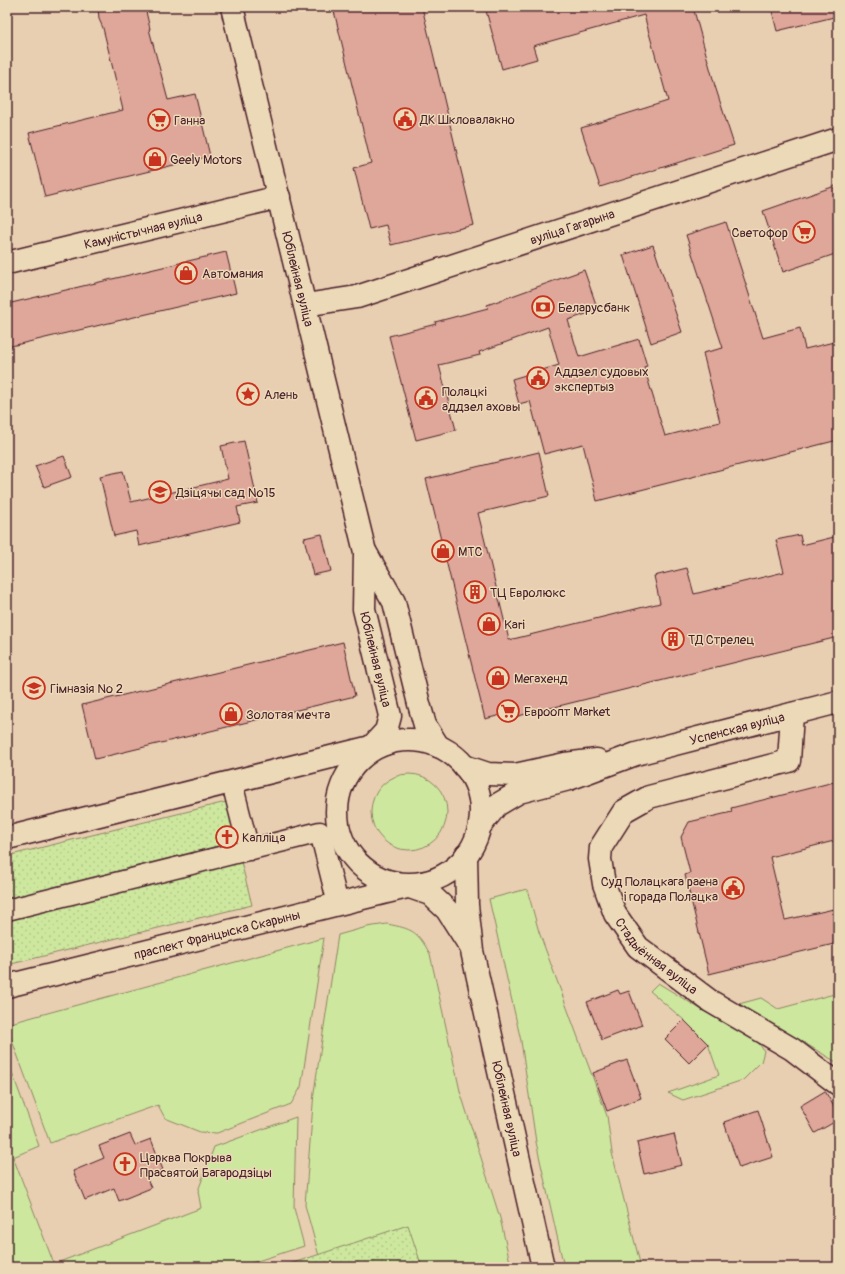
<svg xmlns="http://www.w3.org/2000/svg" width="845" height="1274" font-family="Pangolin,sans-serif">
<defs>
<pattern id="park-dots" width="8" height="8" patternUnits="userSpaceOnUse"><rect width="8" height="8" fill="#cde89e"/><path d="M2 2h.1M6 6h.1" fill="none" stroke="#b2c788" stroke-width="1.8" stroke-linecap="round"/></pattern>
</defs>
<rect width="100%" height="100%" fill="#e9cfb1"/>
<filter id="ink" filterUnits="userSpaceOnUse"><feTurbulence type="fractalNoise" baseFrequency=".025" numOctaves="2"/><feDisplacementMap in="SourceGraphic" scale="8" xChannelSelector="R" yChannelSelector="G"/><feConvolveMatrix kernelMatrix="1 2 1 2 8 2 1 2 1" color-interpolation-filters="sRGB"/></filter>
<g filter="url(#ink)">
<path fill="#cde89e" stroke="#8c8464" d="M371 812a38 38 0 1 1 76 0a38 38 0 1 1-76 0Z
M527,889L539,932L607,1116L612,1153L641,1267H564L536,1142L521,1041L489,899Z
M387,924C413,929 417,931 430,954L460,1091L500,1218L511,1267H322L305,1205L314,1092L338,935L367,927Z
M324,938L301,1087L291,1104L217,1133L200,1132L165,1118L158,1105L50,1143L7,1027V1024Z
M658,983L702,1010L758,1042L764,1051L761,1062L743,1080L683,1100L668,1093L719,1075L708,1044L684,1020L650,991Z
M838,993V1063L739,1004L761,998L778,1009Z
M7,1059L39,1146L13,1157L54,1264L201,1208L198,1191L214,1147L296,1117L294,1208L304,1246L239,1267H7Z"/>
<path fill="url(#park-dots)" stroke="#8c8464" d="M226,802L252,905L7,965V856Z
M408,1225L422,1267H281Z"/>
<path fill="#dfa799" stroke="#4a1f2b" d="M98,7H145L150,29H149L168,100L195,94L210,156L45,197L29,133L123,110L103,28L99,19Z
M333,7H422L474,225L391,245L386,225L369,229L354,168L371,163Z
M485,7H693L715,86L734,145L600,187L581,128L668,101L644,15L533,46L537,59L502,69Z
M771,7H838V16L777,31Z
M838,185V253L783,272L763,211Z
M726,222L763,338L800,328L805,349L838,341V440L597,501L583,444L544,454L530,401L519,404L512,379L559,365L548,327L479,352L480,355L439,365L456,430L416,440L389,336L436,324L435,322L488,308L487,305L584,270L598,310L568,320L579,357L639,339L647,366L644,367L665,436L720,422L703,353L723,348L686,235Z
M653,245L682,332L651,343L623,255Z
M226,252L236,293L7,347V304Z
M244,441L258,503L237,507L240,522L139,546L136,531L114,536L100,476L123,471L131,502L228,479L221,446Z
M539,452L549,496L478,513L509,640L660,603L654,576L687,568L694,594L784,572L776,540L800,535L802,545L838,536V637L510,718L509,713L485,719L426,479Z
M64,456L72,477L44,487L35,466Z
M322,534L331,571L313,575L304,538Z
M343,642L355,696L95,759L82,705Z
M838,781V840L770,857L785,920L838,908V943L709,974L685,875L690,873L681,837L689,822L732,812L731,808Z
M618,990L620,994L629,991L642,1025L602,1040L587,1002Z
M684,1020L708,1044L689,1063L665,1039Z
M627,1060L641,1098L607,1111L593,1073Z
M825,1091L838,1114V1120L815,1133L800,1106Z
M758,1110L773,1157L739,1168L724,1122Z
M130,1134L135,1145L151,1139L163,1170L146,1177L151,1188L119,1201L114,1188L85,1200L73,1171L104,1158L99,1146Z
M674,1134L682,1165L644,1174L637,1143Z"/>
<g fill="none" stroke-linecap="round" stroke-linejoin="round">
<g stroke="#4a1f2b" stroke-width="23">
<path id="pedestrian" d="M232,783L249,850
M7,910L320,832L338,904"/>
</g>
<g stroke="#4a1f2b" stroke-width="25">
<g id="minor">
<path id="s1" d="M792,714L789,761L649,797L624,811L601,847L600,859L604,884L615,914L638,947L710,1001L792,1049L838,1084"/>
</g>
</g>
<g stroke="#4a1f2b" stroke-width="25">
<g id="tertiary">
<path id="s2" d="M305,305L357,297L838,139"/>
<path d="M7,838L391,742"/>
<path id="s3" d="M7,986L423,883"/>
</g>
</g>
<g stroke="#4a1f2b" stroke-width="25">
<g id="secondary">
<path id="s4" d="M232,7L365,552L364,609L390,716L386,731L362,757"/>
<path id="s5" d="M7,263L279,197"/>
<path d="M366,553L394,602L419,704L425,725L438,746"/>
<circle cx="409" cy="812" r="72"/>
<path d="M464,766L488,774L515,775L565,764L597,760"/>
<path id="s6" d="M480,826L497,805L519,792L569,779L636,754L838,702"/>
<path id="s7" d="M466,855L467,905L472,951L543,1267"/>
<path d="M404,885L430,894L447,910L470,946"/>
</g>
</g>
<use href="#pedestrian" stroke="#ecd9b7" stroke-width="20"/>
<use href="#minor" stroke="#ecd9b7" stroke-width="22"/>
<use href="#tertiary" stroke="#ecd9b7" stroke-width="22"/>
<use href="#secondary" stroke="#ecd9b7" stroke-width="22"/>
</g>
</g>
<defs>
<g id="civic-ring" transform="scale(1.15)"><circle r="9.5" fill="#ecd9b7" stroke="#c8321e" stroke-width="1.5"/><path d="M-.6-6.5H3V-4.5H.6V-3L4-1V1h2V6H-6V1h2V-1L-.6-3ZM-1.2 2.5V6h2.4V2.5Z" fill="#c8321e"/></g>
<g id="supermarket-ring" transform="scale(1.15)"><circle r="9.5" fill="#ecd9b7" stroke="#c8321e" stroke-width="1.5"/><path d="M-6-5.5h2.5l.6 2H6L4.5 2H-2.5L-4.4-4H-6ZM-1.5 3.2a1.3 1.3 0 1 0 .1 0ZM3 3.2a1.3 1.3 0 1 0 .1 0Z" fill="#c8321e"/></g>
<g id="shop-ring" transform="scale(1.15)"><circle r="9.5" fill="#ecd9b7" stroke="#c8321e" stroke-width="1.5"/><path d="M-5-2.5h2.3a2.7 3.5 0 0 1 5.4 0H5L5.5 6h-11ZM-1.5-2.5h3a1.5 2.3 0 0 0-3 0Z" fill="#c8321e"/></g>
<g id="bank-ring" transform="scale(1.15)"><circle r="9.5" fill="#ecd9b7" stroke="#c8321e" stroke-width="1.5"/><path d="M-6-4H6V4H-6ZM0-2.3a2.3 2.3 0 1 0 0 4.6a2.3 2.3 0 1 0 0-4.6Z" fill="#c8321e"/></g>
<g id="sight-ring" transform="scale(1.15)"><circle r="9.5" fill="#ecd9b7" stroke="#c8321e" stroke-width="1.5"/><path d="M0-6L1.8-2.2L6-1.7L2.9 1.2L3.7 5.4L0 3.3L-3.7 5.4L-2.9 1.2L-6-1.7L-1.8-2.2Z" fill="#c8321e"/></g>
<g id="school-ring" transform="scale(1.15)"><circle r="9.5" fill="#ecd9b7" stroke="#c8321e" stroke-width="1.5"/><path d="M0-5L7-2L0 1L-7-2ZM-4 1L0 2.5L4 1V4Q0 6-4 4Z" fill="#c8321e"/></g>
<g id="building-ring" transform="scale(1.15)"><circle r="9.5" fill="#ecd9b7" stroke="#c8321e" stroke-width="1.5"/><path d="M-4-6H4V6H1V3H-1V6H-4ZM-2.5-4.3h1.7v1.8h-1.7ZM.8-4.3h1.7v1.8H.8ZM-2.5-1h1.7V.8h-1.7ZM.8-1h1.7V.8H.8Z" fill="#c8321e"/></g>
<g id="church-ring" transform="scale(1.15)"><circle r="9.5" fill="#ecd9b7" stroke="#c8321e" stroke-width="1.5"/><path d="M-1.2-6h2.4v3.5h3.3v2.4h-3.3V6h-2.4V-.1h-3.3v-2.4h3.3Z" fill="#c8321e"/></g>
</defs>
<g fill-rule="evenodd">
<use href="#civic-ring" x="405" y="119"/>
<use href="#supermarket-ring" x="159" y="120"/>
<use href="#shop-ring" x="155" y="159"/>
<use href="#supermarket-ring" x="804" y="232"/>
<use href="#shop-ring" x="186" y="273"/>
<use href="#bank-ring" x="543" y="307"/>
<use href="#civic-ring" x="538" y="378"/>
<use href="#sight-ring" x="248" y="394"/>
<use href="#civic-ring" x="426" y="398"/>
<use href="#school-ring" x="160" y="492"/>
<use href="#shop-ring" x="443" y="551"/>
<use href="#building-ring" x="475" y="592"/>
<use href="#shop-ring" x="489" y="624"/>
<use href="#building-ring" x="673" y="639"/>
<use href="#shop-ring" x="498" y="678"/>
<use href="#school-ring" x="34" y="688"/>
<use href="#supermarket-ring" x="508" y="711"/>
<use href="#shop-ring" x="231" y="714"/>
<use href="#church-ring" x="227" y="837"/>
<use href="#civic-ring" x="733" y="888"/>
<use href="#church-ring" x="125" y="1164"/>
</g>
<g text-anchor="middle" stroke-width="3" stroke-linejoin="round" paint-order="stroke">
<g font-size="13" fill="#4a1f2b" stroke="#ecd9b7" text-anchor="start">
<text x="420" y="124">ДК Шкловалакно</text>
<text x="174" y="125">Ганна</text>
<text x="170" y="164">Geely Motors</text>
<text x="788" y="237" text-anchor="end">Светофор</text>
<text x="202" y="278">Автомания</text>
<text x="558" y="312">Беларусбанк</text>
<text x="554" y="376">Аддзел судовых<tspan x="554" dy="15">экспертыз</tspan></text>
<text x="442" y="396">Полацкі<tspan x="442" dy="15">аддзел аховы</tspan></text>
<text x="264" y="399">Алень</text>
<text x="176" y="497">Дзіцячы сад №15</text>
<text x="458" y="556">МТС</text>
<text x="490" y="597">ТЦ Евролюкс</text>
<text x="504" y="629">Kari</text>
<text x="688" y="644">ТД Стрелец</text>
<text x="514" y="683">Мегахенд</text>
<text x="50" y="693">Гімназія № 2</text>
<text x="524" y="716">Евроопт Market</text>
<text x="246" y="719">Золотая мечта</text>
<text x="242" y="842">Капліца</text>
<text x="718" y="886" text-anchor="end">Суд Полацкага раена<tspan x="718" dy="15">і горада Полацка</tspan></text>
<text x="140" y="1162">Царква Покрыва<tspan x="140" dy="15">Прасвятой Багародзіцы</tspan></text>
</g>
<g font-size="13" fill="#4a1f2b" stroke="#ecd9b7">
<text dy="5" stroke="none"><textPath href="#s2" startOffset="279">вуліца Гагарына</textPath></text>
<text dy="5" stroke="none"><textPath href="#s5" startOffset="140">Камуністычная вуліца</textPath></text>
<text dy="5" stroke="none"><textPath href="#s4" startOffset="280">Юбілейная вуліца</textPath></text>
<text dy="5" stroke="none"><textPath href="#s4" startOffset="670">Юбілейная вуліца</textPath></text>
<text dy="5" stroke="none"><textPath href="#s6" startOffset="280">Успенская вуліца</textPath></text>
<text dy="5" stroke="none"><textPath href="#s3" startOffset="216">праспект Францыска Скарыны</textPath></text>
<text dy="5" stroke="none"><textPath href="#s1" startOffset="392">Стадыённая вуліца</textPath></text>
<text dy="5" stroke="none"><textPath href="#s7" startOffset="258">Юбілейная вуліца</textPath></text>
</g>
</g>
<rect width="845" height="1274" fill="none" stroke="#ecd9b7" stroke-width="24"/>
<rect x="12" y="12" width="821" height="1250" fill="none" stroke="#4a1f2b" stroke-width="1.5" filter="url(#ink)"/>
</svg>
